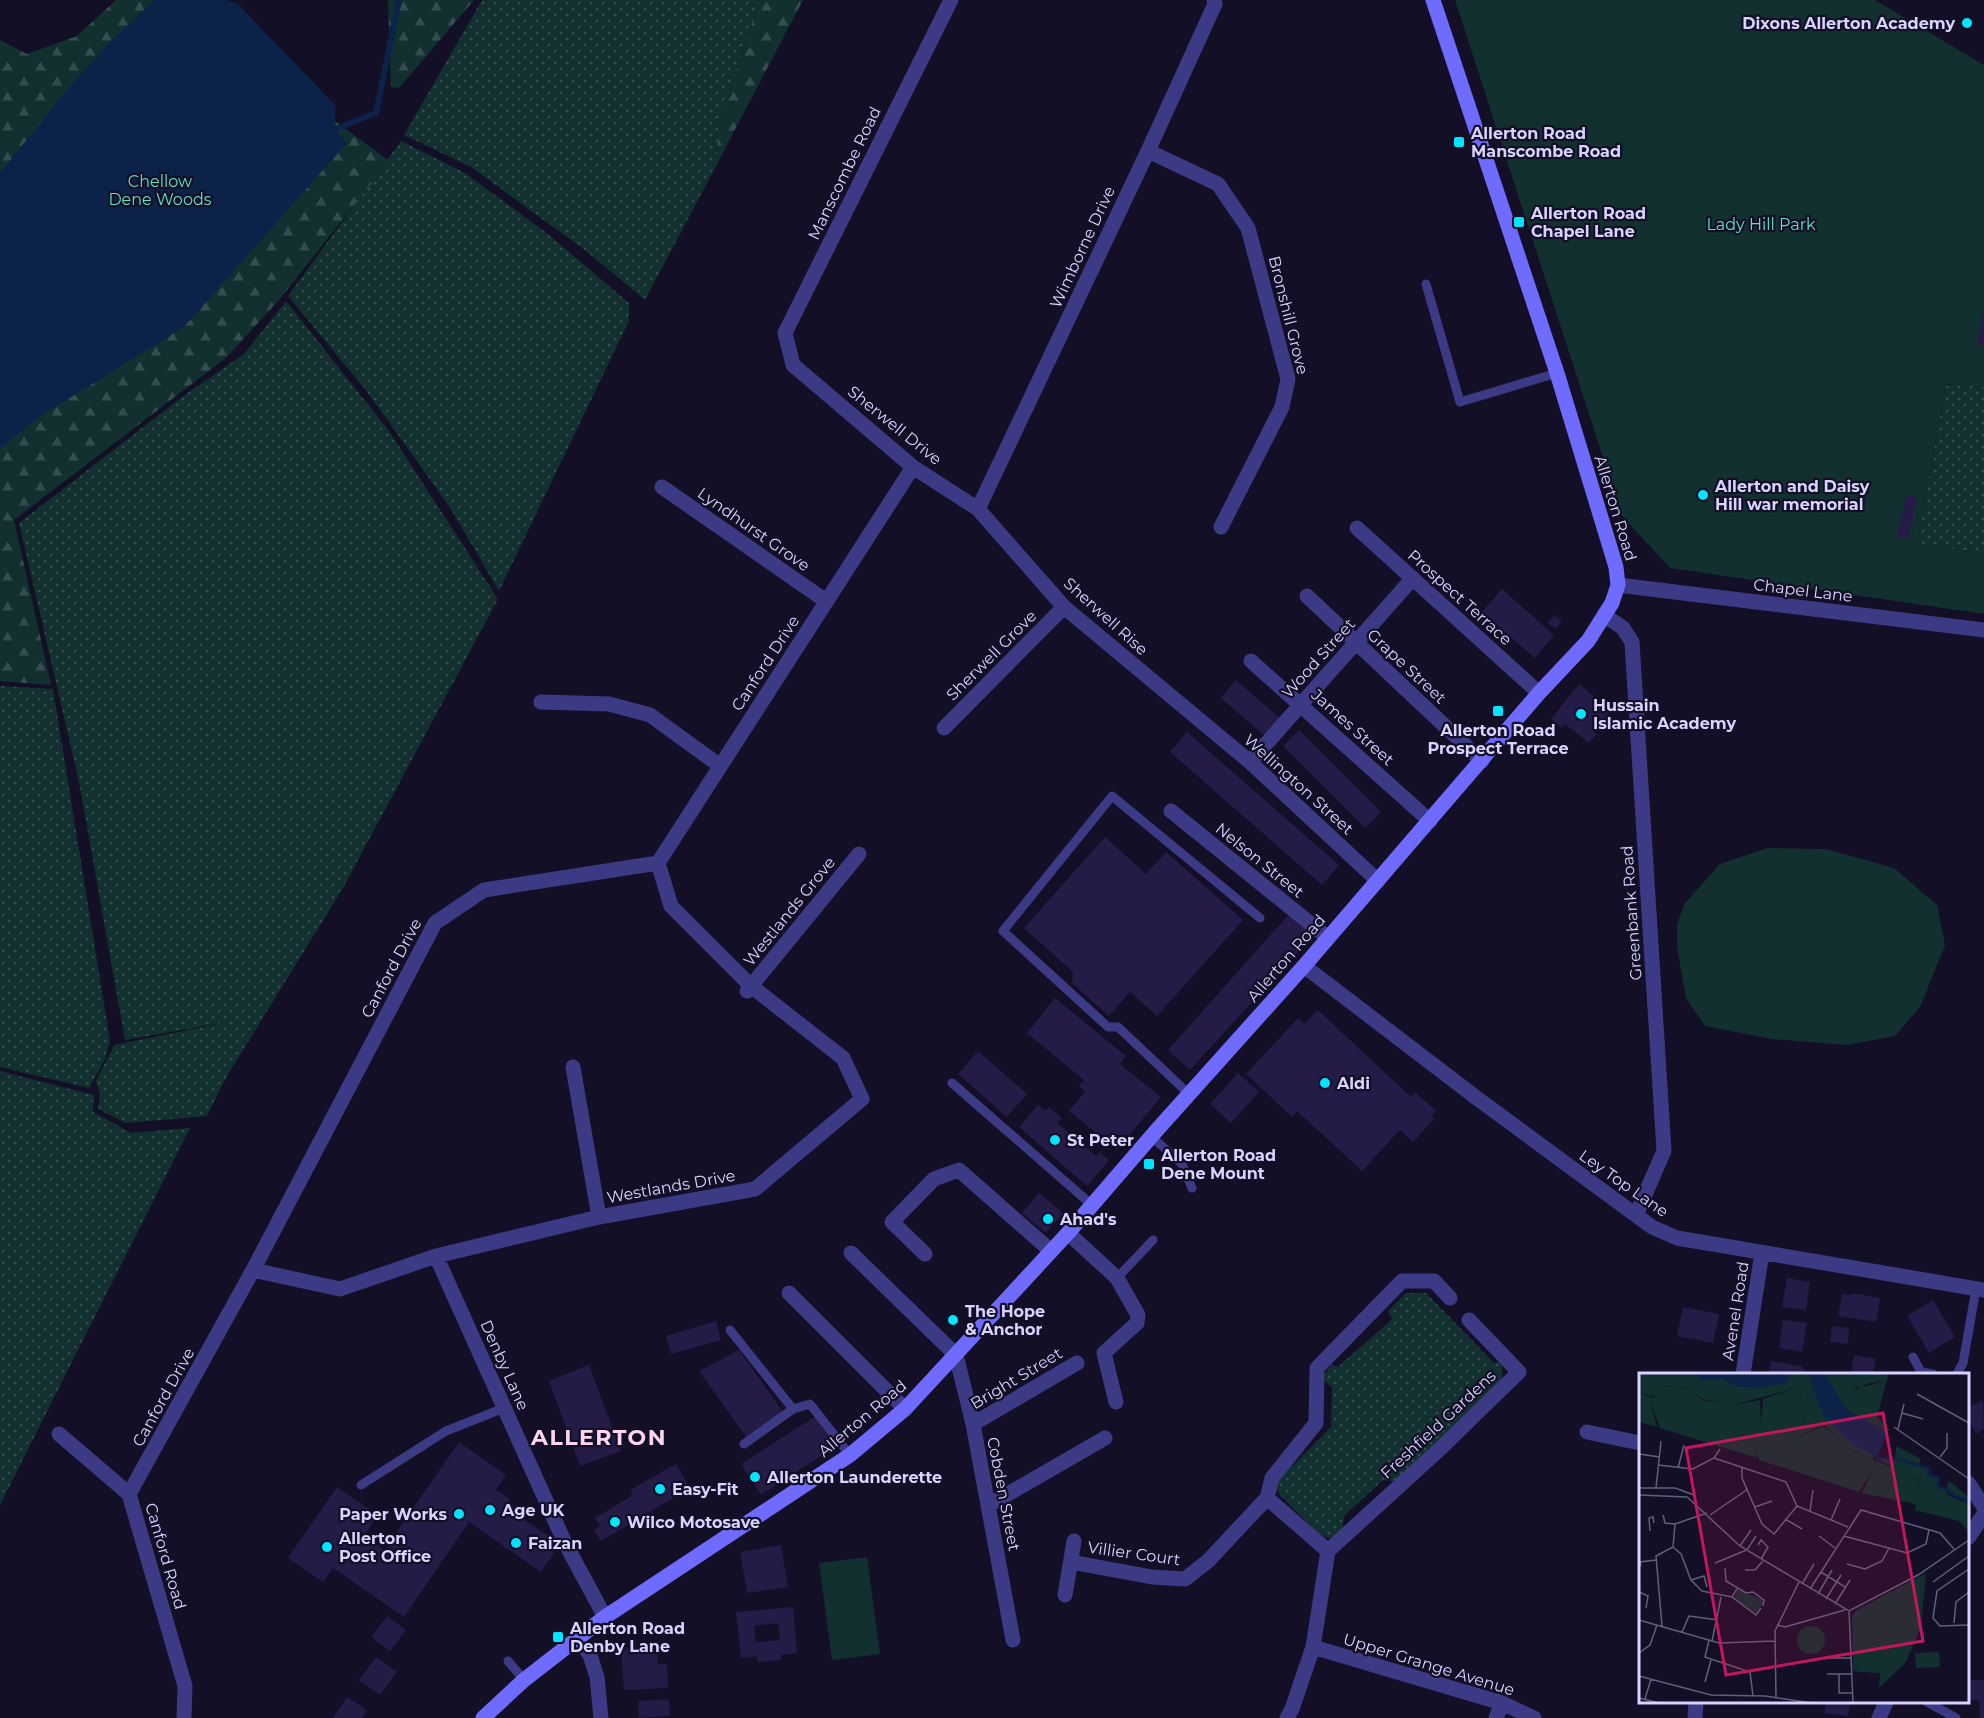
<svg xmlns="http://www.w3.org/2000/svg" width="1984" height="1718" font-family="Montserrat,sans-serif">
<defs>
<pattern id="grass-dots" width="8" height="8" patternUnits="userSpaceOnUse" patternTransform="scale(1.5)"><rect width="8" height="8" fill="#12302f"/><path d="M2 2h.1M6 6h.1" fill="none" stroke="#344d4e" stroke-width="1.8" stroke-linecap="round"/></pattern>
<pattern id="forest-firs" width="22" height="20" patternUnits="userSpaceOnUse" patternTransform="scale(1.5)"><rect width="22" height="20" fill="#12302f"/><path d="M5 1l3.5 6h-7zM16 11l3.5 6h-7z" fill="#344d4e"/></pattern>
</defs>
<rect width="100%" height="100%" fill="#130f26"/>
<path fill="url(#grass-dots)" d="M482,0H760L718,125L717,164L645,300L586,251L471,167L404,135Z
M401,141L465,173L548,234L629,303V321L499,591L449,506L368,393L288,296Z
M286,301L389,431L498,599L343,888L227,1076L207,1116L126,1123L98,1109L100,1094L96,1081L114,1045L227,1022L125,1040L79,782L19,523L186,394L244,354Z
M1946,384L1984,387V554L1917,543Z
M0,686L53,689L110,1041L105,1059L89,1088L0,1067Z
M0,1071L94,1095L93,1112L131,1133L190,1128L0,1505Z
M1406,1293H1426L1494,1363L1502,1361V1379L1397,1482L1383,1480L1344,1516L1342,1532L1330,1538L1320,1535L1279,1494L1277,1487L1279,1479L1331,1427L1332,1387L1324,1381V1374L1332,1364L1338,1367L1392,1319L1388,1311Z"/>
<path fill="url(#forest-firs)" d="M116,0H173L389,161L279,300L227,357L14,520L51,685L0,681V40L27,54L77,36Z
M388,0H474L399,88L391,87Z
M760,0H803L717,164L718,125Z"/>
<path fill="#12302f" d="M1455,0H1875L1984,65V387L1946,384L1917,543L1984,554V614L1670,568L1622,516Z
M1768,848L1826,849L1894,868L1937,905L1945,945L1920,1007L1895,1036L1846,1045L1772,1039L1705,1026L1686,998L1677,947V924L1685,903L1720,864Z
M867,1557L880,1654L832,1660L819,1563Z"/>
<path fill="#0c2248" d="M154,0H226L237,3L336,106L334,129L347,143L184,327L39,417L0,448V173L67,90L108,44Z"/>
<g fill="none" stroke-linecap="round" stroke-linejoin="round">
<path stroke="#0c2248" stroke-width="6" d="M328,132L376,113L399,0"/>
</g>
<path fill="#241b47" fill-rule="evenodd" d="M1983,313H1984V345L1977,344Z
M1906,495L1917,497L1908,539L1897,536Z
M1502,589L1554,635L1535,658L1482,612Z
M1554,615L1562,621L1556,629L1548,623Z
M1236,680L1281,719L1265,736L1221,698Z
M1579,684L1611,710L1594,732L1597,734L1589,743L1565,724L1562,728L1551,719Z
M1299,730L1381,812L1365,828L1283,746Z
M1187,732L1339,865L1322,885L1170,752Z
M1105,837L1146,874L1166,852L1243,920L1157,1016L1130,992L1109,1016L1072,983L1073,972L1024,928Z
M1290,913L1314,934L1190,1070L1168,1050Z
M1055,998L1126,1056L1120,1064L1161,1097L1117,1150L1069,1111L1085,1091L1079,1086L1084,1080L1027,1033Z
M1318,1010L1411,1097L1415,1092L1436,1111L1431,1116L1434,1119L1413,1142L1400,1130L1362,1171L1297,1111L1292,1117L1246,1074L1298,1018L1304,1024Z
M978,1051L1027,1094L1007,1117L958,1074Z
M1238,1073L1259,1092L1231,1123L1210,1104Z
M1038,1105L1046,1111L1049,1107L1062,1118L1057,1123L1096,1156L1099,1152L1109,1160L1087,1186L1019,1127Z
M1039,1193L1063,1213L1046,1233L1022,1213Z
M1787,1278L1810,1282L1806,1310L1782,1307Z
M1853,1293L1880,1298L1876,1322L1838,1316L1842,1294L1853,1295Z
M1933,1300L1955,1337L1929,1353L1907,1316Z
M1683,1307L1719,1314L1713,1343L1677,1336Z
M1783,1320L1807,1323L1802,1352L1779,1348Z
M716,1321L721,1340L671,1354L666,1336Z
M1832,1326L1849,1328L1848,1344L1830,1342Z
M739,1350L783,1412L747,1438L699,1371Z
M1854,1355L1876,1359L1873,1374H1851Z
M1771,1361L1801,1366L1804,1369L1802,1374H1769Z
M589,1365L621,1451L580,1466L549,1381Z
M1983,1400L1984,1429L1976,1434L1968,1418V1408Z
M816,1416L836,1446L761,1495L741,1464Z
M459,1442L506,1475L496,1490L510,1499L508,1503L522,1512L519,1516L560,1544L541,1572L469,1522L404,1617L333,1568L323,1582L288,1558L337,1487L378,1515L364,1536L384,1550Z
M676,1464L690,1488L601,1541L594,1530L600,1526L595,1518L633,1495L630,1490Z
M781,1545L788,1587L747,1593L740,1552Z
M793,1607L797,1653L781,1655V1660L757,1662V1656L741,1658L736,1612ZM778,1623L780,1640L756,1642L754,1626Z
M387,1616L406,1630L390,1651L371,1637Z
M657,1646L658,1664H667L668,1688L624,1690L621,1648Z
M376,1657L397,1672L380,1695L359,1680Z
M1968,1680H1984V1718H1980L1979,1700L1968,1701Z
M347,1697L367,1710L362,1718H333Z
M669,1699L670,1716L639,1718L638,1701Z
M1826,1702H1850L1848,1716L1824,1713Z"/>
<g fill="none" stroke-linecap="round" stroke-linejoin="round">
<path stroke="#3d3a85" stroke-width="9" d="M1426,284L1460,402L1557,373
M952,1083L1092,1205
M1189,1094L1118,1027H1108L1003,931L1112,796L1260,918
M1152,1137L1182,1164L1192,1188
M1117,1278L1153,1240
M730,1330L793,1409
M1913,1357L1921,1372L1933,1374
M1957,1374L1963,1363L1976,1289
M744,1444L793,1409L810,1404L850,1455
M361,1485L446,1431L504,1408
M508,1661L524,1680
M1927,1702L1956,1718"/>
<path stroke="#3d3a85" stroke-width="15" d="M951,0L785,333L793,365L913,467L978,509L1064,607L1250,762L1378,881
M1148,151L1218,184L1248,228L1288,379L1282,407L1221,527
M662,487L826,601
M978,509L1148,151L1215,4L1214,0
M1357,528L1539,693
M1618,585L1984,630
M1307,596L1482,761
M1604,615L1623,628L1632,642L1664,1151L1636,1215
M1251,661L1430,821
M541,702L609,704L650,715L719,765
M944,728L1064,607
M1250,762L1413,578
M1171,811L1327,937
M1304,966L1478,1099L1652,1227L1677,1238L1984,1290
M747,991L859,854
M573,1067L599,1217
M1068,1233L1117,1278L1138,1315L1137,1323L1104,1353L1116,1402
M851,1253L956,1355L973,1424L1013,1640
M925,1254L892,1222L934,1179L959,1170L1051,1251
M436,1256L565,1543L605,1617
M253,1270L340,1289L436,1256L599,1217L755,1189L862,1099L843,1058L751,986L671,906L658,863
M789,1293L905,1409
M1743,1374L1762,1253
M973,1424L1077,1363
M1587,1432L1640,1443
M59,1434L129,1494L185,1686L184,1718
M1968,1483L1984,1507
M129,1494L253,1270L435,923L484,890L658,863L913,467
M1267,1498L1272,1478L1316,1423L1317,1368L1402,1281H1434L1450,1298
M1267,1498L1328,1551L1313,1647L1292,1709L1287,1718
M989,1505L1105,1438
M1968,1538L1984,1514
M1328,1551L1442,1447L1519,1372L1469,1320
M1071,1562L1152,1577L1185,1579L1208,1561L1267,1498
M1065,1595L1074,1541
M577,1638L590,1655L597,1677L601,1718
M1313,1647L1502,1703L1534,1718
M1496,1718L1502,1703
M1695,1718L1696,1702
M1879,1718L1886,1702"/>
<path stroke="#6f6bff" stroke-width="15" d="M483,1718L524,1680L605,1617L850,1455L905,1409L1068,1233L1156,1131L1304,966L1539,693L1588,641L1612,603L1618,585L1616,567L1557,373L1433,0"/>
</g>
<g fill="#00e5ff" stroke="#130f26" stroke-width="2">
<circle cx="1967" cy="23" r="6"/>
<rect x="1453" y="136" width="12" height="12" rx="3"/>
<rect x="1513" y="216" width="12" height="12" rx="3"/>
<circle cx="1703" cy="495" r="6"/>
<rect x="1492" y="705" width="12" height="12" rx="3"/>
<circle cx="1581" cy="714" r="6"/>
<circle cx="1325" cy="1083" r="6"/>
<circle cx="1055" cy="1140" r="6"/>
<rect x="1143" y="1158" width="12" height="12" rx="3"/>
<circle cx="1048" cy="1219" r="6"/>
<circle cx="953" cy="1320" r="6"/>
<circle cx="755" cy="1477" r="6"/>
<circle cx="660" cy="1489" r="6"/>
<circle cx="490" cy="1510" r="6"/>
<circle cx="459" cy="1514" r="6"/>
<circle cx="615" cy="1522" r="6"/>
<circle cx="516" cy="1543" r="6"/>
<circle cx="327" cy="1547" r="6"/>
<rect x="552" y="1631" width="12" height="12" rx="3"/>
</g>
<g text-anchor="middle" stroke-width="4.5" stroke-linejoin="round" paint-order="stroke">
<g font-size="16" font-weight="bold" fill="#d9d4ff" stroke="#130f26" text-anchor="start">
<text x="1955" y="29" text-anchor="end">Dixons Allerton Academy</text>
<text x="1471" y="139">Allerton Road<tspan x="1471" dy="18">Manscombe Road</tspan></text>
<text x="1531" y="219">Allerton Road<tspan x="1531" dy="18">Chapel Lane</tspan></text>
<text x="1715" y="492">Allerton and Daisy<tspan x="1715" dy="18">Hill war memorial</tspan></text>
<text x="1593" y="711">Hussain<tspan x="1593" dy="18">Islamic Academy</tspan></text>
<text x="1498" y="736" text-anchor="middle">Allerton Road<tspan x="1498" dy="18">Prospect Terrace</tspan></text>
<text x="1337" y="1089">Aldi</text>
<text x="1067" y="1146">St Peter</text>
<text x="1161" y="1161">Allerton Road<tspan x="1161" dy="18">Dene Mount</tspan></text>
<text x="1060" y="1225">Ahad's</text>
<text x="965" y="1317">The Hope<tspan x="965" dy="18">&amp; Anchor</tspan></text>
<text x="767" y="1483">Allerton Launderette</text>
<text x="672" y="1495">Easy-Fit</text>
<text x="502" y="1516">Age UK</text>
<text x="447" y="1520" text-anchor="end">Paper Works</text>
<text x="627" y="1528">Wilco Motosave</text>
<text x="339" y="1544">Allerton<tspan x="339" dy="18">Post Office</tspan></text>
<text x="528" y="1549">Faizan</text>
<text x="570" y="1634">Allerton Road<tspan x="570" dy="18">Denby Lane</tspan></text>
</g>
<g font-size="16" fill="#d9d4ff" stroke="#130f26">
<text transform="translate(844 173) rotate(-64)" y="6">Manscombe Road</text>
<text transform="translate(1082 247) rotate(-65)" y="6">Wimborne Drive</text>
<text transform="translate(1289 315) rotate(76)" y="6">Bronshill Grove</text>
<text transform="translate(895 425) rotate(39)" y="6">Sherwell Drive</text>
<text transform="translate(1616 508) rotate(73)" y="6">Allerton Road</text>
<text transform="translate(754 529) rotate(35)" y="6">Lyndhurst Grove</text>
<text transform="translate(1803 590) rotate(7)" y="6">Chapel Lane</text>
<text transform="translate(1460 597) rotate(42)" y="6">Prospect Terrace</text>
<text transform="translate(1106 616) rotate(42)" y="6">Sherwell Rise</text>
<text transform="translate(991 655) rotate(-45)" y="6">Sherwell Grove</text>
<text transform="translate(1318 658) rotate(-48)" y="6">Wood Street</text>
<text transform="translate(765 663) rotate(-57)" y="6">Canford Drive</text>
<text transform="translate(1407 666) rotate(43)" y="6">Grape Street</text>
<text transform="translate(1353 727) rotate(42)" y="6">James Street</text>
<text transform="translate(1299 784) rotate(42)" y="6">Wellington Street</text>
<text transform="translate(1260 860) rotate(39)" y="6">Nelson Street</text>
<text transform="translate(789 911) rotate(-51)" y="6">Westlands Grove</text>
<text transform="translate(1631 913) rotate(-94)" y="6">Greenbank Road</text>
<text transform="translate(1286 958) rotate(-49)" y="6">Allerton Road</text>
<text transform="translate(391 968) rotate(-62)" y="6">Canford Drive</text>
<text transform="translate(1624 1183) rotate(35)" y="6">Ley Top Lane</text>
<text transform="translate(671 1186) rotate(-10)" y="6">Westlands Drive</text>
<text transform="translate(1735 1311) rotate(-81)" y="6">Avenel Road</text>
<text transform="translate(505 1365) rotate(66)" y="6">Denby Lane</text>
<text transform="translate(1016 1378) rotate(-31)" y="6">Bright Street</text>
<text transform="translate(163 1397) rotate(-61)" y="6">Canford Drive</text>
<text transform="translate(862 1418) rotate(-40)" y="6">Allerton Road</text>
<text transform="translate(1438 1424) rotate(-43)" y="6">Freshfield Gardens</text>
<text transform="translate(1004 1494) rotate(79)" y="6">Cobden Street</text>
<text transform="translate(1134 1553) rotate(8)" y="6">Villier Court</text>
<text transform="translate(166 1556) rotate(74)" y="6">Canford Road</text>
<text transform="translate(1429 1664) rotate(17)" y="6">Upper Grange Avenue</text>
</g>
<g font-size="16" fill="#5fe0c0" stroke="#130f26">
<text x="160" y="187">Chellow<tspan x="160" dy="18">Dene Woods</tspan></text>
<text x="1761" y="230">Lady Hill Park</text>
</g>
<g font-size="22" font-weight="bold" letter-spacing="1.5" fill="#ffd6f0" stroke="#130f26">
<text x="599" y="1445">ALLERTON</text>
</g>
</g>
<g transform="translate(1639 1373)">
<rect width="330" height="330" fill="#130f26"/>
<path d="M211,0H250L248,7L227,11L222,16L214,12ZM23,13L52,16L63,27L95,32L121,27L122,51L124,26L154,16L162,20L166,61L184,53L215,79L265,99L277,106L280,113L282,109L329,131L330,159L320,148L276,137L277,131L223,120L234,96L220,119L120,87L117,77L118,85L21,55L11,28L18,54L0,49V20L15,25ZM99,217L122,226L125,230L116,240L95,225ZM220,271H239L241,289H267L240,315L241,300L221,299Z" fill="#12302f"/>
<path d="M0,0H211L217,5L214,12L218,16L248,7L238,44L250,56L233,88L208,74L185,52L166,60L162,20L154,16L94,32L63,26L52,16L24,13L17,24L0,20ZM257,73L282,86L280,91L291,95V102L300,105V113L307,116L310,108L330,124V131L308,117L307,121L282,109L280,112L278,106L242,88L256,84Z" fill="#12302f"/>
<path d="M287,200L282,254L267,289H241L239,271H221V299L214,298L213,243L218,237ZM158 267a14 14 0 1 1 28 0a14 14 0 1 1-28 0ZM300,279L301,294L277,295L276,280Z" fill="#12302f"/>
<path d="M55,0H152L148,10L117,15L96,13L83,6L63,7ZM172,0L187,2L206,35L249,60L239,81L235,83L210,68L185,43L171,8Z" fill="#0c2248"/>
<path fill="none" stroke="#0c2248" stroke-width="3" d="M236,81L239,86H259L290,96V102L299,105V113L330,129"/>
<path fill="none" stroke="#625e7d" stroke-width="1.5" d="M278,21L330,50M263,40L284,46M255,54L330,106M259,56L265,31M0,81L21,84M301,84L308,75V60M75,85L147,109L158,133L209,154M19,92L54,96L75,85L81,76M39,95L45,72M103,95V105L123,151L135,161L158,133M0,115H36L55,122M17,115L22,68M0,122L48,124L101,173L210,238L279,202L330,167M116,134L133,128M171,138L174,117M24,142L26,150L36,151L68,140M71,142L109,116M146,146L163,156M192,147L201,126M11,158L10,145L14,144L15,150M180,163L196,175M205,163L268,180L287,171L290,157M119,172L122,167L129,174L122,186M101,173L112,157M34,174L42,181L52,207L63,218L93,224L98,216M34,174L36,151M76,190L108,177L117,163M208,191L226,196L243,188L250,175M2,193L1,189L17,187M86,195L87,208L107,220L114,219L125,227L124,233M330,196L298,218L294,245L301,253L330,252M106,197H116L124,188M182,199L206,214M52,207L65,203L68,214M294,209L330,183M163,211L175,191M171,216L222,137L301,160L315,176M0,219L9,223L7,235M179,221L193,197M93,224L117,242L122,235M187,226L202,202M196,231L211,207M210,238L214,330M0,247L80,270L136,268M315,250L317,229L330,219M138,252L146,254L206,237M23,253L17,183L34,174M43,259L50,243L79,247M70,267L66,284L111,299L114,323M73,268L82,224M0,280L11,272L18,252M187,285H212M188,301H212M200,301V320H213M0,303L72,322L126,323L173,330M66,309L72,287M137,324L136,258L160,209M0,325L20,330M6,326L12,306"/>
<path fill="#c2185b" fill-opacity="0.15" stroke="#c2185b" stroke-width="3" d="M244,40L284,268L87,302L47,75Z"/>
<rect width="330" height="330" fill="none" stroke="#d9d4ff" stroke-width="3"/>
</g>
</svg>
